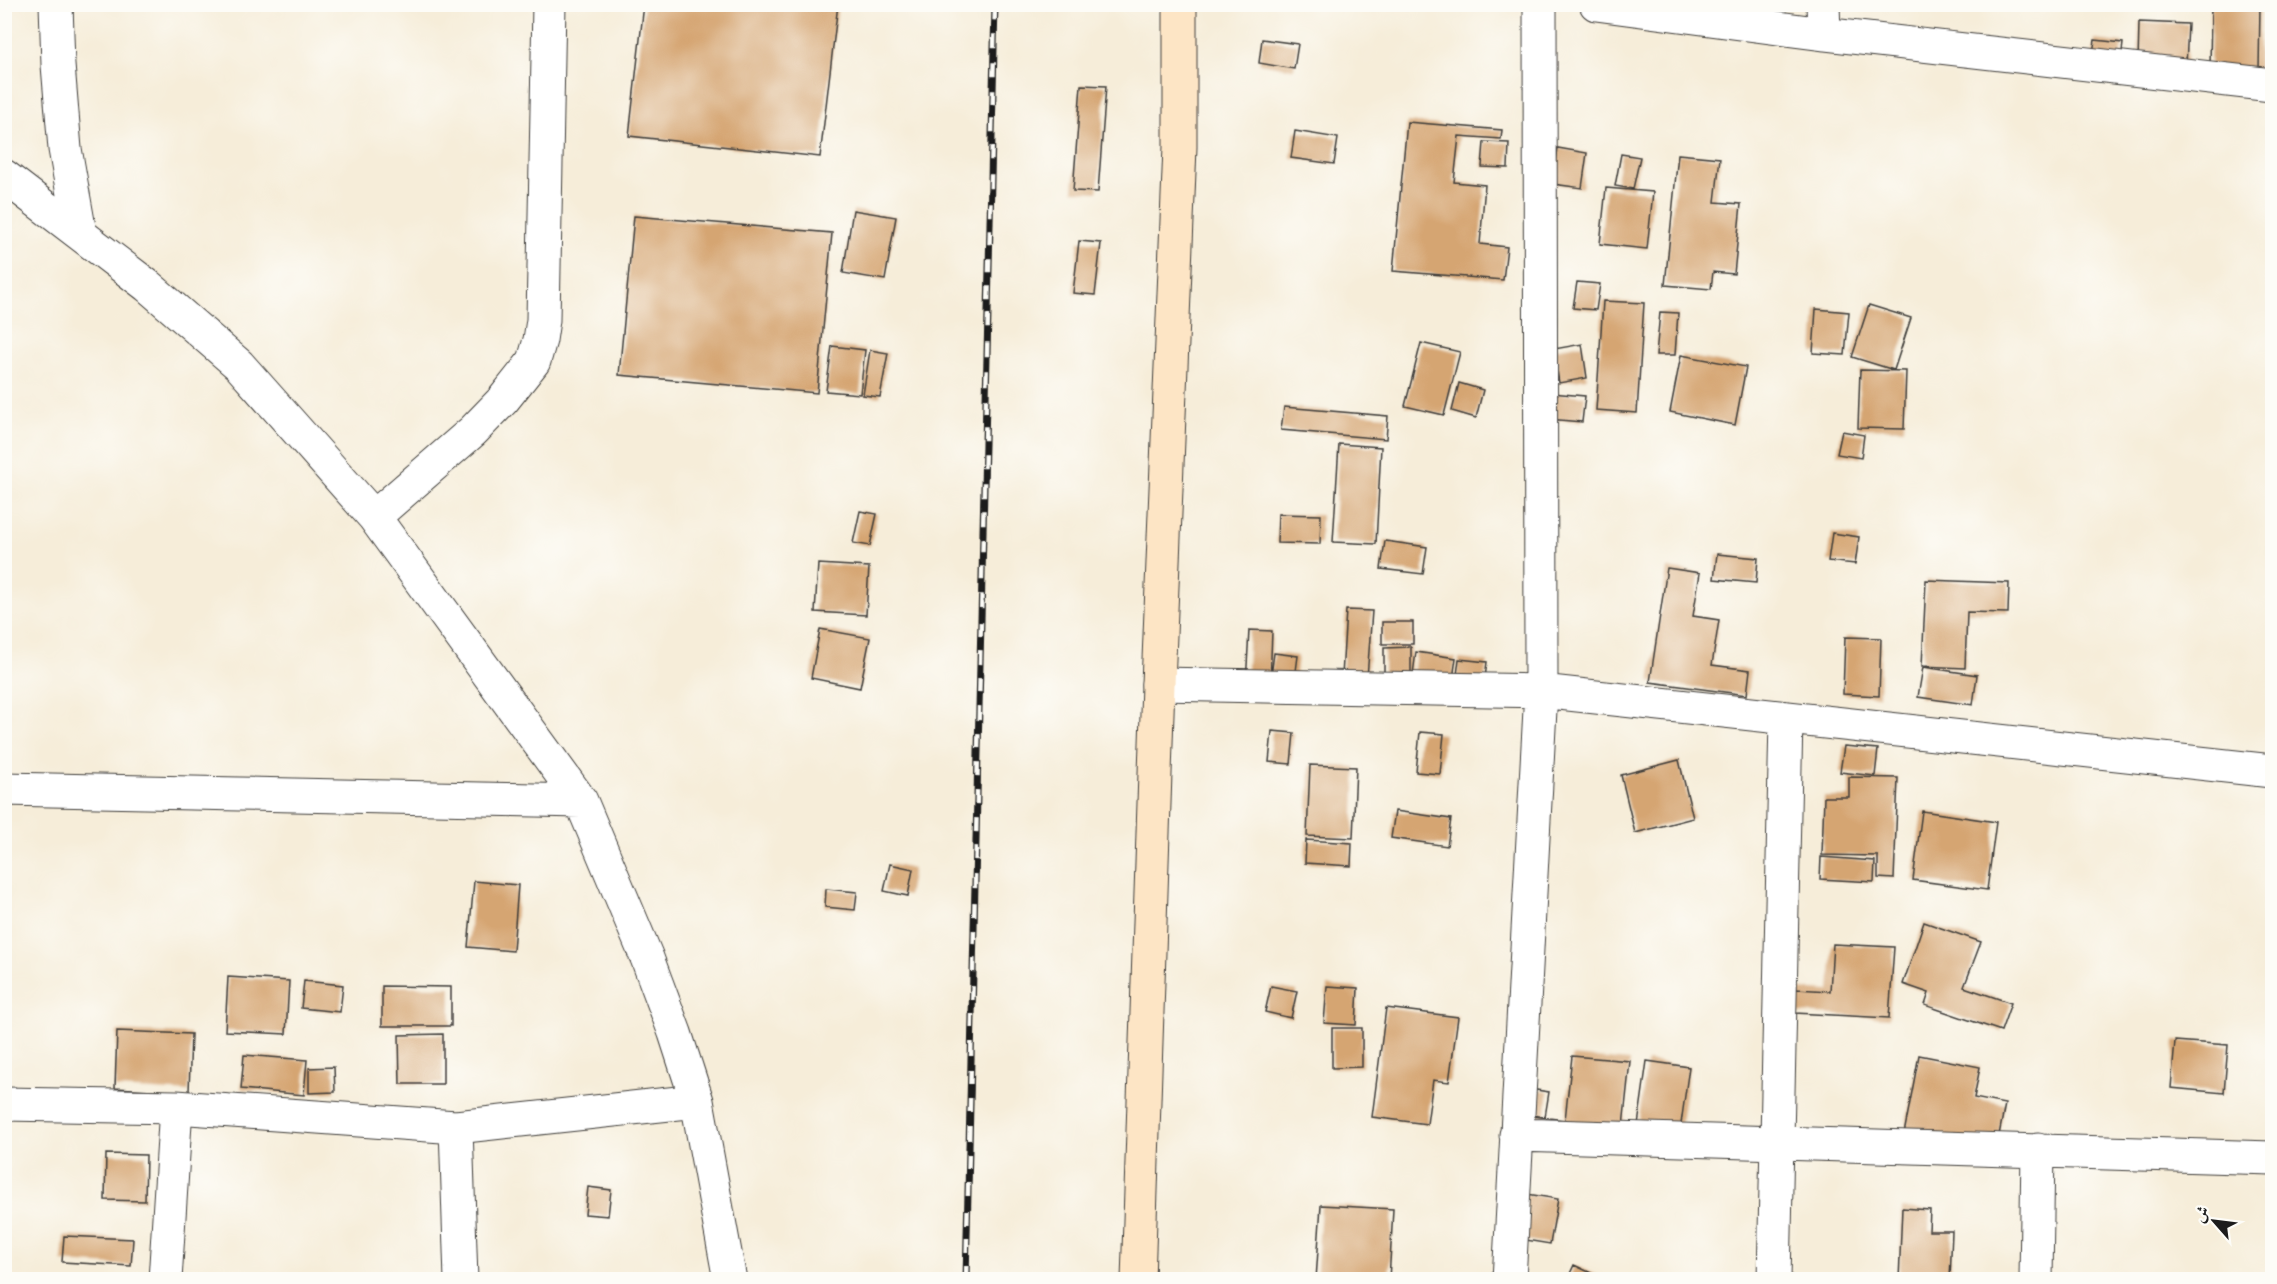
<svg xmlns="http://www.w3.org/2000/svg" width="2277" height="1284" font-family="'Sorts Mill Goudy',Amiri,serif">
<rect width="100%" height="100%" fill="#fdfcf7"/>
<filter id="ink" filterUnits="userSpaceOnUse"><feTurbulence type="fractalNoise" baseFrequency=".0167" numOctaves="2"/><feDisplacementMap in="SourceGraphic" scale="12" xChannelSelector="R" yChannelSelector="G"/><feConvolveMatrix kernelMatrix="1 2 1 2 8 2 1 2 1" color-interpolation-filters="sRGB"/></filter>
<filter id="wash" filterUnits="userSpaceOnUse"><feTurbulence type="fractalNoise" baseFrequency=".008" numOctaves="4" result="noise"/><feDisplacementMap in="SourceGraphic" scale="24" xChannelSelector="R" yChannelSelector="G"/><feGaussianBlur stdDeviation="1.35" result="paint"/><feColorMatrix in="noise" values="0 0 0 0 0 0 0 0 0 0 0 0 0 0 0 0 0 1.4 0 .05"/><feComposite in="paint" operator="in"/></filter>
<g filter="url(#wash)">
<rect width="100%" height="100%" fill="#f6edd9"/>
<g id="blocks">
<path fill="#d5a572" d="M644,4H838L820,157L629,136Z
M2211,4H2260L2259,71L2210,70Z
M2139,22L2188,24L2186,66L2138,64Z
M1262,39L1298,44L1294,69L1259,63Z
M2095,40L2123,43L2120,69L2091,66Z
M1081,85L1106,86L1098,192L1073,191Z
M1407,122L1502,130L1501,139L1459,136L1454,182L1485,185L1480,244L1507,247L1503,280L1393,271Z
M1295,131L1338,138L1334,164L1291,158Z
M1484,142L1509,143L1508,168L1482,167Z
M1558,148L1587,153L1582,188L1553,184Z
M1621,154L1640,157L1633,189L1615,186Z
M1678,154L1720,158L1715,202L1741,204L1734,274L1713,272L1711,289L1665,285Z
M1606,188L1653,192L1647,249L1600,244Z
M853,210L896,217L885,280L843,273Z
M634,216L832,233L817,393L619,375Z
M1079,241L1101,243L1095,295L1073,293Z
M1577,282L1600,284L1596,310L1573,308Z
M1603,301L1644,303L1637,413L1596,410Z
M1869,305L1911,318L1894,370L1852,357Z
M1816,309L1849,312L1845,355L1813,353Z
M1660,312L1678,313L1675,355H1656Z
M1421,343L1460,352L1444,415L1405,406Z
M1582,344L1587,378L1559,383L1554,349Z
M832,346L865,350L860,394L826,391Z
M870,350L888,353L880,397L863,395Z
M1681,355L1746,367L1735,425L1670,412Z
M1860,370L1906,371L1904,429L1858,428Z
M1459,383L1483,390L1476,418L1452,411Z
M1551,393L1585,396L1582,422L1548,419Z
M1284,407L1388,416L1386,439L1281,430Z
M1842,431L1864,435L1861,458L1837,454Z
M1339,444L1381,447L1376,544L1333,542Z
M860,511L877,514L870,546L853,543Z
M1278,514L1321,515L1320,544L1277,543Z
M1832,533L1859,537L1855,564L1828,561Z
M1385,541L1427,547L1423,574L1381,569Z
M1717,554L1758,558L1756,583L1714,579Z
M818,564L869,567L866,615L815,612Z
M1667,568L1700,573L1693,616L1719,620L1712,665L1750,670L1747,695L1650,682Z
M1926,580L2009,583L2008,613L1967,612L1965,668L1922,666Z
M1346,610L1372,611L1367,678L1342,676Z
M1382,622H1413V644H1382Z
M820,629L870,638L860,688L811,678Z
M1249,630L1272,631L1270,685L1246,684Z
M1845,637L1881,638L1879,696L1843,694Z
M1411,647V681L1384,680V648Z
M1416,652L1456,658L1452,686L1412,681Z
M1274,653L1298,656L1295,679L1271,676Z
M1459,659L1487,662L1484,686L1456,683Z
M1923,667L1977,675L1973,705L1918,697Z
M1272,731L1294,733L1291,764L1269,762Z
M1420,732L1444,734L1440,774L1416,772Z
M1844,746L1878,749L1875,776L1840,772Z
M1679,760L1693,818L1635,833L1621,775Z
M1310,765L1356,767L1353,838L1307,836Z
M1849,777L1898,778L1894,879L1878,878V856L1822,855L1824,797H1849Z
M1395,811L1451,819L1447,846L1391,838Z
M1922,811L1996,822L1987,890L1913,880Z
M1306,840L1352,843L1351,866L1305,863Z
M1821,857L1875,861L1874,882L1820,879Z
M890,864L913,869L908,896L884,891Z
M474,881L518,885L513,951L468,947Z
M826,889L857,892L855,910L825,907Z
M1924,922L1981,942L1964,987L2011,1003L2001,1031L1925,1005L1929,993L1903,984Z
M1833,944L1894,947L1889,1018L1795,1013L1796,989L1830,991Z
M228,977L289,981L286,1034L225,1031Z
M304,981L343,985L340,1012L301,1008Z
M382,986L451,987V1026H382Z
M1271,986L1297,991L1291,1018L1265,1012Z
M1327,986L1358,988L1356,1025L1324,1023Z
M1386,1008L1458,1017L1449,1082L1433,1080L1427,1124L1372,1117Z
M1332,1028H1362V1067L1332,1068Z
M117,1031L191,1034L189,1092L115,1088Z
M443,1034V1084H400L399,1035Z
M2175,1041L2228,1045L2224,1093L2171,1088Z
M244,1055L307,1060L304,1095L241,1089Z
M1919,1055L1980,1067L1974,1098L2005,1104L1994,1161L1902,1144Z
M1572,1056L1630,1061L1621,1145L1523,1135L1525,1115L1565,1120Z
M1647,1061L1689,1067L1678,1145L1636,1139Z
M334,1067L335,1092L309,1093V1068Z
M1523,1088L1549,1092L1545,1117L1520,1113Z
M106,1154L146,1155L145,1201L105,1200Z
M588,1187L611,1190L608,1216L585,1214Z
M1521,1193L1558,1199L1550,1244L1514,1238Z
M1321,1205L1393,1209L1389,1280H1316Z
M1902,1208L1930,1210L1929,1231H1952L1950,1280H1899Z
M64,1236L133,1239L131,1266L62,1262Z
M1574,1265L1606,1280H1567Z"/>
</g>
</g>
<g filter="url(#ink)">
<use href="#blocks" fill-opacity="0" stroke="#3d3b38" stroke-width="1.5"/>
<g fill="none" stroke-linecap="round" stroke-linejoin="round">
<g stroke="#3d3b38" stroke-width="35">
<path id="street" d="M56,4L58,65L65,149L80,233
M1596,4L1824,34L2272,85
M1823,4L1824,34
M4,176L148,286L239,365L374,517L581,801L647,958L675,1033L697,1101L730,1280
M374,517L473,431L503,400L534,361L540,340L543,320L549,4
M1158,684L1541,691L2272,771
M4,789L581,801
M4,1104L176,1107L456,1127L697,1101
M456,1127L461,1280
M1516,1135L2272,1158
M165,1280L176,1107
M1509,1280L1541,691L1540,4
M1774,1280L1786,719
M2036,1280L2038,1150"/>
</g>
<g stroke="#3d3b38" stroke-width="35">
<path id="secondary" d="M1138,1280L1158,684L1180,147V4"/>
</g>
<use href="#street" stroke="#fff" stroke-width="33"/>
<use href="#secondary" stroke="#fde5c5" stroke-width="33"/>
<g stroke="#1c1c1c" stroke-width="7">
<path id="rail" d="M966,1280L995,4"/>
</g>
<use href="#rail" stroke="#fdfcf7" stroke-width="4.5" stroke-dasharray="14" stroke-linecap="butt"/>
</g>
</g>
<rect width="2277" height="1284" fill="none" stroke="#fdfcf7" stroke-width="24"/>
<g transform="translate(2214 1221) rotate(298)" stroke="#fdfcf7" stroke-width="4.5" paint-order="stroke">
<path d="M0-4.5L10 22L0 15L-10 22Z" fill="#1c1c1c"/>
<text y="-9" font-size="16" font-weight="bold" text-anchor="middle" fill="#1c1c1c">ش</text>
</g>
</svg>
